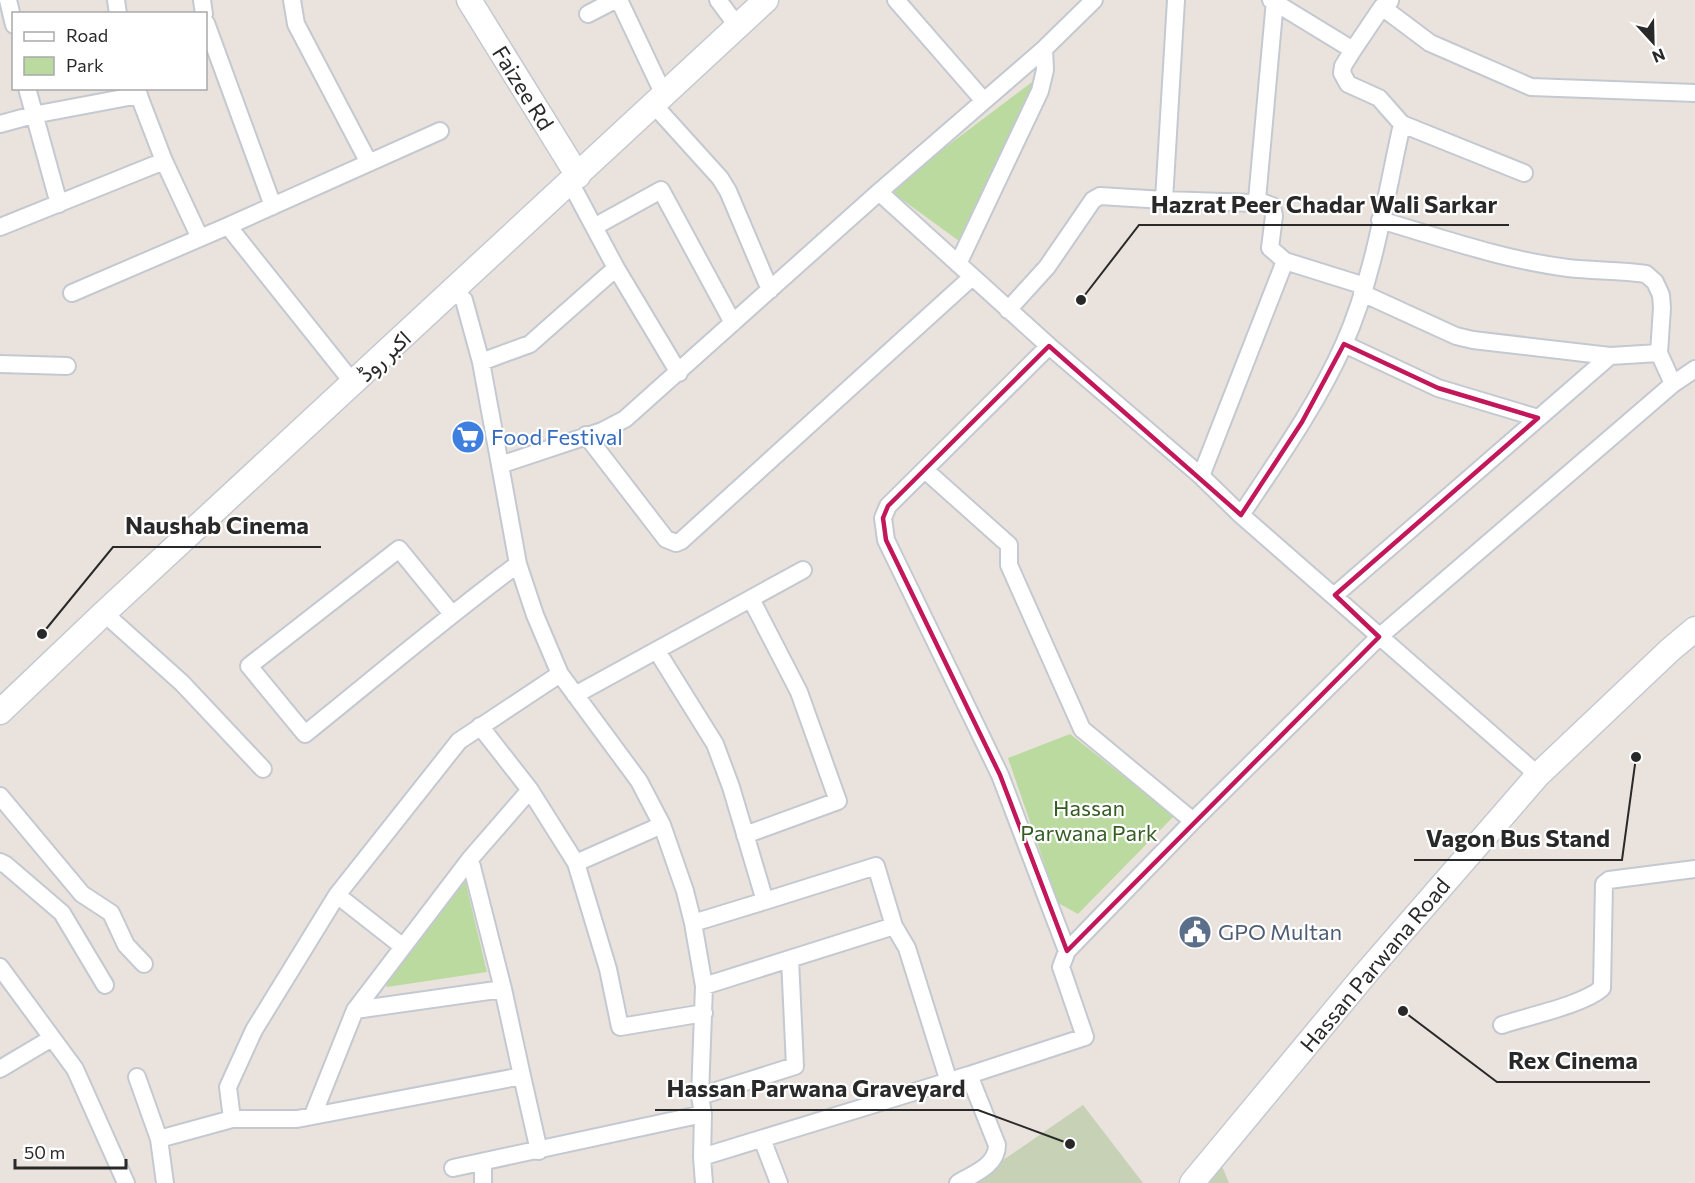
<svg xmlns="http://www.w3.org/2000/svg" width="1695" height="1183" font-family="Commissioner,Vazirmatn,sans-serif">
<rect width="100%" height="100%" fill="#eae3dd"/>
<path fill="#badaa0" d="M1036,79L959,241L889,190Z
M1070,734L1174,816L1078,914L1058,903L1008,758Z
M465,880L487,972L387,987L384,976Z"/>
<path fill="#c6d1b6" d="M1083,1105L1143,1183H970Z
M1222,1166L1229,1183H1208Z"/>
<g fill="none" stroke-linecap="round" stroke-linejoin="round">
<g stroke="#c4c9d1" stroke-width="20">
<path id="street" d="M8,0L14,25
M116,0L118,14
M202,0L204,14
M292,0L296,24L369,163
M619,0L664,95
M718,0L738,27
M896,0L984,101
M1094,0L1044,49L879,192L1049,346L1201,476L1241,515L1538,775
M1271,0L1353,50
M1390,1L1382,7L1353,50L1343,66L1342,73L1348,84L1379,98L1402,124
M1382,7L1430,43L1531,87L1695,93
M588,14L615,0
M206,23L273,206
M27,88L59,204
M136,88L164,161L200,238
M654,105L720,178L728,191L770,290
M0,124L33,115L139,95
M570,182L616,268L679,373
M1164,200L1254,203L1257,200L1275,0
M1380,220C1442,238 1504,260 1568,268C1594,271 1620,270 1646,274L1655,282L1661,295L1662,308L1659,353L1673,384
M228,226L440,131
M0,227L164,161
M594,227L661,190L733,323
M1285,261L1365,286
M958,264L1040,91L1045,70L1044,49
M454,291L464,300L481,362L500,465L602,431L625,419L879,192
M72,293L228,226L354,384
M1362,293L1456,336L1473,340L1610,356L1659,353
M1008,310L1047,267L1093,200L1100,196L1164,200L1176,0
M1344,344L1438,388L1538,418
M481,362L530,344L616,268
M0,364L67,366
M586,435L666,539L676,543L681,541L972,277
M500,465L518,564L535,615L560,674L639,781L662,825L685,891L693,923L704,986L700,1096L703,1114L702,1157L704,1183
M925,470L1009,545V565L1082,729L1193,821
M1201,476L1285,261L1270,248L1274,216L1272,206L1257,200
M1241,515C1277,461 1318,403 1344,344C1374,277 1386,195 1402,124L1524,173
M1335,595L1610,356
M104,613L182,683L263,769
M452,614L399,549L249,666L305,734C376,677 445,618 518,564
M657,651L715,744L731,787L765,901L693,923
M575,695L803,570
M480,726L530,790
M0,796L82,894L111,913L126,945L144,964
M745,835L838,801L799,692L751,599
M0,862L6,865L62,913L105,985
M576,863L662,825
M337,895L402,946
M894,926L907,948L949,1082
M1067,951L1193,821L1379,637L1673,384L1695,369
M0,967L75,1069L126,1183
M704,986L894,926L876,866L765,901
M355,1010L470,859
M1502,1025C1528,1016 1583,1005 1602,988L1604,884L1609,880L1695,869
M0,1069L52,1038
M522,1076L539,1151
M137,1077L159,1139L165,1183
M700,1096L795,1066L790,959
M313,1115L355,1010L503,989
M232,1119H297L522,1076L503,989L470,859L530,790L576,863L608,969L620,1027L704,1013
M159,1139L232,1119L228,1087L254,1030L337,895L459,741L560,674
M762,1139L779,1183
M702,1157L969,1075
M483,1163V1183
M453,1168L703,1114
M958,1183C973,1174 997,1166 997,1145L969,1075L1085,1037L1061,967L1067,951L1000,775L886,540L883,518L888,506L1049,346"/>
</g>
<g stroke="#c4c9d1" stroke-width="27">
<path id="secondary" d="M469,0L578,176
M0,712L104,613L766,0
M1192,1183L1367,972L1538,775L1670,650L1695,629"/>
</g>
<use href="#street" stroke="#fff" stroke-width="16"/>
<use href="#secondary" stroke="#fff" stroke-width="24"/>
</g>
<path fill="none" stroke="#c2185b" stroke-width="4.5" stroke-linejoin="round" d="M1344,344L1438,388L1538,418L1335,595L1379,637L1067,951L1000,775L886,540L883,518L888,506L1049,346L1241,515L1302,422Z"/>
<defs>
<g id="supermarket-disc" transform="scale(1.725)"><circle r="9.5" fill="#3f7fe0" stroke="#fff"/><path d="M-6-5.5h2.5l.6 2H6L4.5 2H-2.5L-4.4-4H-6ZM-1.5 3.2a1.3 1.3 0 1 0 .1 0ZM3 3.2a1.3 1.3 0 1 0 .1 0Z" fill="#fff"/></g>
<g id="civic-disc" transform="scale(1.725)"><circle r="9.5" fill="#5c6f8a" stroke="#fff"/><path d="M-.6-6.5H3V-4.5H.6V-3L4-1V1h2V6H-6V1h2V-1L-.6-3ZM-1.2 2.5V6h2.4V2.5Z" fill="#fff"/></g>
</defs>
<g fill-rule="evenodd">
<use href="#supermarket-disc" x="468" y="437"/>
<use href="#civic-disc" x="1195" y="932"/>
</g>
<g text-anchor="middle" stroke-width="4.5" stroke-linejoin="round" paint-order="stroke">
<g font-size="22" fill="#292929" stroke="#fff">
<text transform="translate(523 88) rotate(58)" y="8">Faizee Rd</text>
<text transform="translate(384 356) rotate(-43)" y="8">اکبر روڈ</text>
<text transform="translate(1375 965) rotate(-50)" y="8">Hassan Parwana Road</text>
</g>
<g font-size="22" fill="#366cbe" stroke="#fff" text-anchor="start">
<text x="491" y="445">Food Festival</text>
</g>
<g font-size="22" fill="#355d23" stroke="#fff">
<text x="1089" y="816">Hassan<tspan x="1089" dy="25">Parwana Park</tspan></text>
</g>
<g font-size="22" fill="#4e5e75" stroke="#fff" text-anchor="start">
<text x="1218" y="940">GPO Multan</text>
</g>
</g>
<path fill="none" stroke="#292929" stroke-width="2" d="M1081 300L1139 225H1509M42 634L113 547H321M1636 757L1622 860H1414M1403 1011L1497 1082H1650M1070 1144L978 1110H655"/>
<g fill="#292929" stroke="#fff" stroke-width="2">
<circle cx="1081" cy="300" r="6"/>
<circle cx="42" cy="634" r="6"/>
<circle cx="1636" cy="757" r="6"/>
<circle cx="1403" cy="1011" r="6"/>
<circle cx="1070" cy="1144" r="6"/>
</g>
<g font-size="24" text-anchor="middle" font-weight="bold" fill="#292929" stroke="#fff" stroke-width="4.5" stroke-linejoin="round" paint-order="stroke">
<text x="1324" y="213">Hazrat Peer Chadar Wali Sarkar</text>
<text x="217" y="534">Naushab Cinema</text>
<text x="1518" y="847">Vagon Bus Stand</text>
<text x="1573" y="1069">Rex Cinema</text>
<text x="816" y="1097">Hassan Parwana Graveyard</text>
</g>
<rect x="12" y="12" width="195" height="78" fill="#ffffff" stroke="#a9a9a9" stroke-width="1.5"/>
<rect x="24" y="32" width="30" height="9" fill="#ffffff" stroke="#a9a9a9" stroke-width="1.5"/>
<text x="66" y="42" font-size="18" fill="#292929">Road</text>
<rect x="24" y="57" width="30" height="18" fill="#badaa0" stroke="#a9a9a9" stroke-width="1.5"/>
<text x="66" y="72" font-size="18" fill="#292929">Park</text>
<g transform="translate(1653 42) rotate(158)" stroke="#ffffff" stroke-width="4.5" paint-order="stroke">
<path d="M0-4.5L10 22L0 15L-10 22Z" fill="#292929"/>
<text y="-9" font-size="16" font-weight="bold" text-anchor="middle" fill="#292929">N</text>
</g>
<path d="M15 1159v9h111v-9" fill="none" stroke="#292929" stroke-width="3"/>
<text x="24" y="1159" font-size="18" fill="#292929" stroke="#ffffff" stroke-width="4.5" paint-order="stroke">50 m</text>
</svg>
